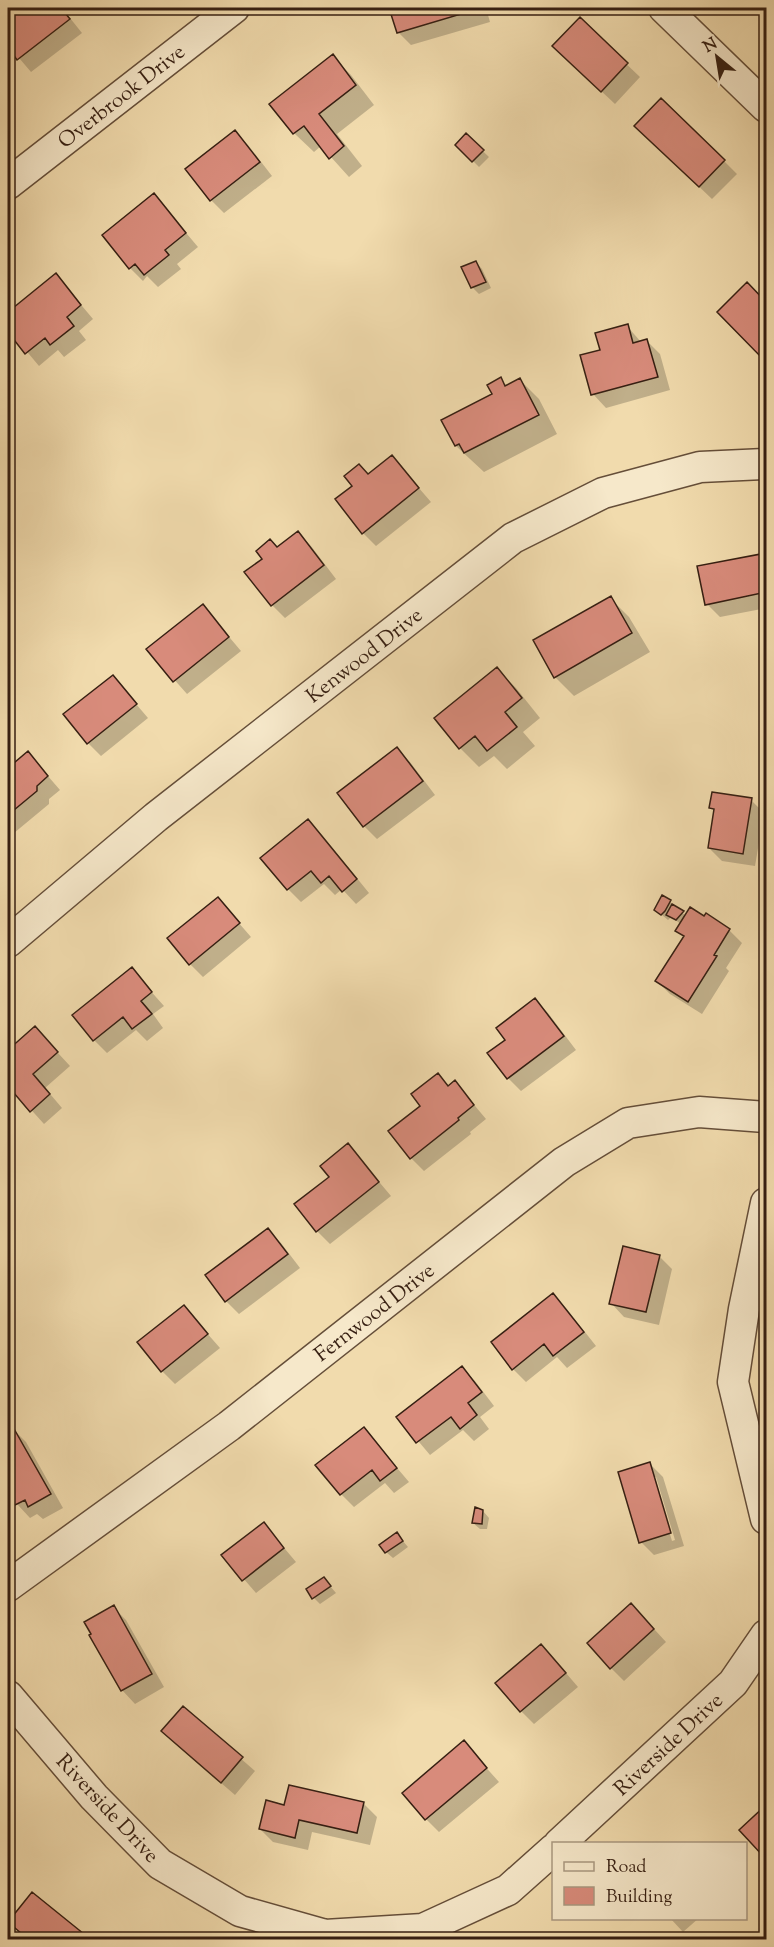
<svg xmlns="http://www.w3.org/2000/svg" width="774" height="1947" font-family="'Sorts Mill Goudy',serif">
<rect width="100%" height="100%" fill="#f1dbad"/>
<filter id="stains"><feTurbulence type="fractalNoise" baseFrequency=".00333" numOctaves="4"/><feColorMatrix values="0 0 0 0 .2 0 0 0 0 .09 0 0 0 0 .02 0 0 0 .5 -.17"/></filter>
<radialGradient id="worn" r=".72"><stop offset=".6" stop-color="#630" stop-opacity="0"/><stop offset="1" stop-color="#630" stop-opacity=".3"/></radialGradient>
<path fill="#0003" fill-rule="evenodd" d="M16,8H62L82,33L31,72L8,45V15Z
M110,8H127L118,15Z
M391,8H486L490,22L411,45L398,32Z
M580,20L640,77L615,104L567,59Z
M332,56L351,75L374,105L337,134L362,166L349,177L321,146L314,152L295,134L271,104Z
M235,132L248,145L272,176L224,213L211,200L187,169Z
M466,135L489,157L479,167L457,145Z
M649,139L724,161L737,174L712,199Z
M154,195L198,247L177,264L181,269L158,287L147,276L143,281L130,268Z
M476,262L482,269L491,288L479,294L473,288L463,268Z
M56,275L93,319L79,331L86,340L64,357L58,350L39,366L8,329V314Z
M747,285L766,304V360L719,312Z
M627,326L641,342L647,341L660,354L670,390L606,408L593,394L602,351Z
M500,379L508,387L520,380L539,399L557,434L484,472L456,446L443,420L494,395Z
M392,457L431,502L376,546L363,533L369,475Z
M298,533L311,546L336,579L285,618L272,605L278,549Z
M766,554V608L720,617L707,604Z
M610,598L629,617L650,652L574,696L555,677Z
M203,606L241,651L187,694L148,650Z
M497,669L516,688L540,718L523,732L535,746L507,769L494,756L479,767L460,748Z
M113,677L148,718L101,756L88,743Z
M397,749L410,762L435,795L377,839L364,826Z
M28,753L60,790L49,799V804L8,838V770Z
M751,800L764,813L755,866L722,861L709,848L715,812L711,807Z
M308,821L321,834L369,893L356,904L342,889L335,895L324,884L301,902L288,889Z
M218,899L251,937L203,977L190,964Z
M670,902L686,916L729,930L742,943L726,968L729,971L702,1014L670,994L657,981L684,938L677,930L681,924L671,917L668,920L656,910Z
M131,969L164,1006L153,1014L163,1028L147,1041L136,1030L107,1053L94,1040Z
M535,1000L548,1013L576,1050L521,1091L508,1078Z
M35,1028L70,1066L45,1088L62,1108L44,1124L8,1084V1052Z
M438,1075L449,1086L455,1082L486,1119L470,1132L471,1134L424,1171L411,1158L422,1106Z
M348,1145L391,1196L330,1244L317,1231L331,1177Z
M268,1230L281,1243L300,1268L239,1314L226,1301Z
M659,1256L672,1269L659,1325L624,1317L611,1303Z
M553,1295L566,1308L596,1346L567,1368L557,1357L526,1382L513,1369Z
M184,1307L220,1348L175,1384L162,1371Z
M462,1368L475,1381L494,1406L480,1417L489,1429L474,1441L463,1430L430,1455L398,1417Z
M13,1429L26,1442L63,1508L43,1519L37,1514L30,1518L17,1504L8,1489V1432Z
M364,1429L409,1482L394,1493L385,1483L354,1507L341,1494Z
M650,1464L663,1477L684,1546L654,1555L641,1542ZM653,1477H656L675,1540L672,1541Z
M483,1511L489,1518L487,1529H480L473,1523Z
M264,1524L296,1562L256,1593L223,1555Z
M397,1534L408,1547L393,1558L386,1552Z
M324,1579L336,1593L320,1604L314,1598Z
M113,1607L126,1620L164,1687L135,1704L122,1690Z
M644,1618L666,1642L624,1681L611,1668Z
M554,1659L578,1687L534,1724L521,1711Z
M183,1708L255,1771L235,1795L176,1744Z
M464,1743L499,1782L439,1832L426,1819Z
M290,1787L364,1804L377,1817L370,1845L312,1832L308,1850L273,1842L260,1829L286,1806Z
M766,1807V1857L741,1830Z
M670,1918H699L683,1932Z
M10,1922L83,1935L87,1940H28Z"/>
<path fill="#d88b7b" stroke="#361f12" stroke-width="1.5" d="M14,8H61L70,19L17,60L8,47V14Z
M389,8H477L478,9L397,33Z
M580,17L628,63L601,92L552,46Z
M333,54L356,85L319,114L344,146L329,159L304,126L293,134L269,104Z
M661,98L725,160L699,187L634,126Z
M235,130L260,162L210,201L185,169Z
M466,133L484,150L472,162L455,145Z
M154,193L186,233L165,250L169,255L144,275L135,264L129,269L102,235Z
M476,261L486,282L471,288L461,267Z
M56,273L81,305L67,317L74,326L50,345L45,338L25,354L8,332V312Z
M747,282L766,302V362L717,312Z
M628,324L633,343L647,339L658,377L591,395L580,355L600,350L595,333Z
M501,377L505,386L520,378L539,415L464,453L459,444L455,446L441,420L492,394L487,385Z
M392,455L419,488L362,534L335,499L352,486L344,476L359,464L368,474Z
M298,531L324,565L271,606L244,572L262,559L256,551L270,539L277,547Z
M766,553V592L705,605L697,566Z
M611,596L632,633L554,678L533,640Z
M203,604L229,637L173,682L146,649Z
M497,667L522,698L505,712L517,727L487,751L475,736L459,749L434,718Z
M113,675L137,704L87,744L63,714Z
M397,747L423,781L363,827L337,793Z
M28,751L48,776L37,786V791L8,815V768Z
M712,792L752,798L743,854L708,848L714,809L709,808Z
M308,819L357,879L342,892L329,876L321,883L311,871L287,890L260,858Z
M662,895L671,900L665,911L661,915L654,910Z
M218,897L240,923L189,965L167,938Z
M672,904L684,911L676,920L666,915Z
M690,907L704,916L706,913L730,929L714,955L717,956L688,1002L655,981L684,936L675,931Z
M132,967L152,992L141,1001L152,1014L132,1029L123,1017L93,1041L72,1015Z
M535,998L564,1036L507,1079L487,1053L505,1040L496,1028Z
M35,1026L58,1052L33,1074L50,1094L30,1112L8,1086V1050Z
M438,1073L448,1086L455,1080L474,1105L458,1118L459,1120L410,1159L388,1131L420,1106L411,1094Z
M348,1143L379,1182L316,1232L294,1204L329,1177L320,1166Z
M268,1228L288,1254L225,1302L205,1275Z
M623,1246L660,1255L646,1312L609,1304Z
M553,1293L584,1332L553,1356L544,1344L512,1370L491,1342Z
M184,1305L208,1334L161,1372L137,1342Z
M462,1366L482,1392L468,1403L477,1415L460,1429L451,1417L416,1443L396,1417Z
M13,1427L51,1494L28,1507L25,1500L15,1505L8,1492V1430Z
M364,1427L397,1468L380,1481L372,1470L340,1495L315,1465Z
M650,1462L671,1533L639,1543L618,1472Z
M475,1507L483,1510L482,1524L472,1523Z
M264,1522L284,1548L242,1581L221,1555Z
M397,1532L403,1541L385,1553L379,1545Z
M324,1577L331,1586L312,1599L306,1589Z
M631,1603L654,1629L610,1669L587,1643Z
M114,1605L152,1674L121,1691L89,1635L91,1634L84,1622Z
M541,1644L566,1673L520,1712L495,1683Z
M183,1706L243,1757L221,1783L161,1731Z
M464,1740L487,1768L425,1820L402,1793Z
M289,1785L364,1802L357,1833L299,1820L295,1838L259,1829L266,1800L284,1805Z
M766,1805V1855L764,1857L739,1830Z
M32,1892L84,1934L79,1940H29L8,1922Z"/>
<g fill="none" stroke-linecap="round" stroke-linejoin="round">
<g stroke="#654e39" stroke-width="33">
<path id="minor" d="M664,8L766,107
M8,184L234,8
M8,942L156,817L513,538L603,493L700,467L766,464
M766,1203L744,1309L733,1382L766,1519
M8,1586L229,1426L564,1162L628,1123L699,1112L766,1117
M8,1696L94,1797L160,1864L240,1911L325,1935L423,1929L508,1890L554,1849
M559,1844L733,1683L766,1635"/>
</g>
<use href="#minor" stroke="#f6e8ca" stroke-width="30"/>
</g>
<g text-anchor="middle" stroke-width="4.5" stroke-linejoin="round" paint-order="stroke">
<g font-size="21" fill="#361f12" stroke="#f6e8ca">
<text transform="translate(121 96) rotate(-38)" y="7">Overbrook Drive</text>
<text transform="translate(364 655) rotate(-38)" y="7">Kenwood Drive</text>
<text transform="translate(374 1312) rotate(-38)" y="7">Fernwood Drive</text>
<text transform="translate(668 1744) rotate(-43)" y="7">Riverside Drive</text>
<text transform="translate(108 1808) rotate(47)" y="7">Riverside Drive</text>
</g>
</g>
<rect width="774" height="1947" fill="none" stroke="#f1dbad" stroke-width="30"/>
<rect x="9" y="9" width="756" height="1929" fill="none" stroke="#361f12" stroke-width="3"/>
<rect x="15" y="15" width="744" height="1917" fill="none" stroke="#361f12" stroke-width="1.5"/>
<rect x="552" y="1842" width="195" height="78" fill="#f6e8ca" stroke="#a99880" stroke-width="1.5"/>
<rect x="564" y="1862" width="30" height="9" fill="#f6e8ca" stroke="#a99880" stroke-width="1.5"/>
<text x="606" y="1872" font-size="18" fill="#361f12">Road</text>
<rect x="564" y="1887" width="30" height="18" fill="#d88b7b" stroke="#a99880" stroke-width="1.5"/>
<text x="606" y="1902" font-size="18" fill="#361f12">Building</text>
<g transform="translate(717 57) rotate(330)" stroke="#f6e8ca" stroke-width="4.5" paint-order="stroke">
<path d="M0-4.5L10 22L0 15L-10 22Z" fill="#361f12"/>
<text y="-9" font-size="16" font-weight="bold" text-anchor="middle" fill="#361f12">N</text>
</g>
<rect width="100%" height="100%" filter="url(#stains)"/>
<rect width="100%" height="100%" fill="url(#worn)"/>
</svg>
